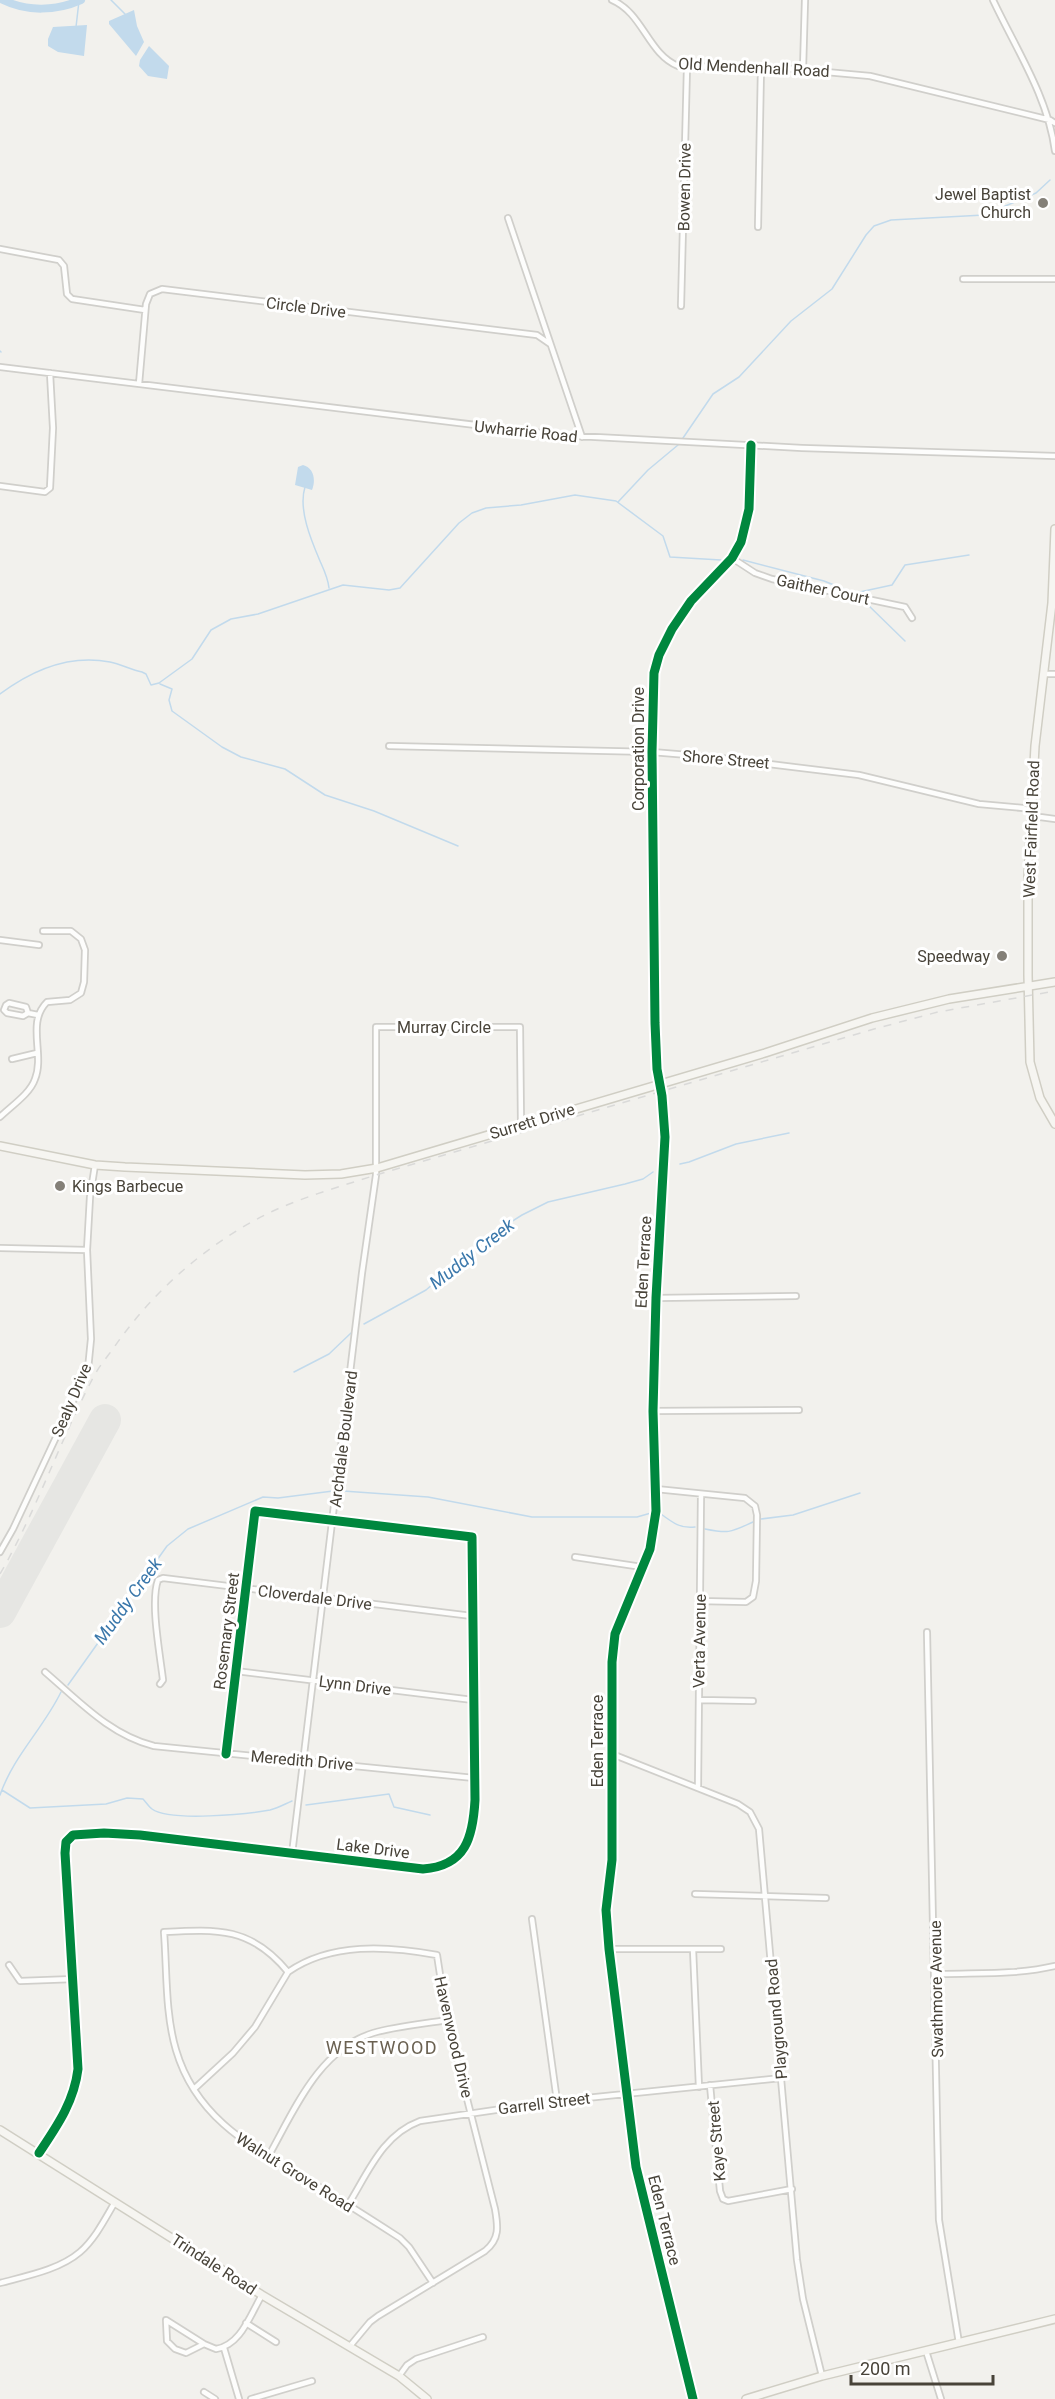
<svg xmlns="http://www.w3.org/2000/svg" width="1055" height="2399" font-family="Roboto,sans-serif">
<rect width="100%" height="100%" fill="#f2f1ed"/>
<path fill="#c2daec" d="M134,10L137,26L144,42L136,56L109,24V21Z
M87,25L84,56L58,52L48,46V39L53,27Z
M149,46L169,66L167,79L148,76L139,66L140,60Z
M303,465C314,468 316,480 312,490L295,485L298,467Z"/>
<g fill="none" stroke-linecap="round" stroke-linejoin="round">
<path stroke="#c2daec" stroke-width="1.5" d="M111,0L125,14
M76,27L79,1
M0,351L1,352
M683,438L713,394L739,377L791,321L832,289L866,235L874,226L891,220L984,215L1036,193L1050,180
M305,487C298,509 311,540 320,561C324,570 328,578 329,588
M618,502L648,470L678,445
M743,560L824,581L854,593
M855,593L892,585L905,565L969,555
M866,603L905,641
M160,684L172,689L169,700L172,711L222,747L241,757L285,769L325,795L374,811L458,846
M0,694C32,670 69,654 110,662C121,664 131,670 142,672L146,674L151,685L159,683L192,659L211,630L231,619L258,614L343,585L389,590L400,588L459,523L472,513L486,508L521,505L575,495L616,501L663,536L670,557L721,560
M680,1164L689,1162L736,1144L789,1133
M364,1324L426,1290L487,1237L522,1215L548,1202L625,1184L643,1179L653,1172
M294,1372L329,1354L351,1333
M343,1491L428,1497L532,1517H637L651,1513
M661,1514C673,1523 681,1529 695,1527
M761,1519L793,1515L860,1493
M705,1529C730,1534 731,1532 753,1522
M68,1685L167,1546L188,1529L263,1497L278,1498L333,1491
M2,1790L30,1808L106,1804L127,1798L143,1799C146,1802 149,1807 152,1809C170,1822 248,1814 270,1810C278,1808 285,1804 292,1801
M0,1795C14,1755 43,1729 61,1692
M306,1805L389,1794L394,1807L430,1815"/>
<path stroke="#c2daec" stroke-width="8" d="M3,0C27,12 56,11 81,0"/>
<path stroke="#e6e6e3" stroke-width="32" d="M0,1612L105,1420"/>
<g stroke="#d0cfcb" stroke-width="8">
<path id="street" d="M612,0C643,13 648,54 678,66L782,68L870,76L1050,120L1055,123
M993,0C1016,49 1048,97 1055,151
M803,69L805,0
M508,218L582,437
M758,227L761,67
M0,249L59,260L64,266L67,294L72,299L145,310
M963,279H1055
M681,306L687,67
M0,367L558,435L802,448L1055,456
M139,384L146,304L150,294L162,289L537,335L550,344
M0,486L45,492L50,488L53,428L50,373
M732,558L755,573L772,579L905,607L912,618
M1043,674H1055
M389,746L652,752L712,757L859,775L979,804L1023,808L1040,817L1055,819
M0,940L39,945
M28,1013L26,1007L9,1003L6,1005L4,1010L7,1013L23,1016L28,1013L38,1015
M12,1059L37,1053
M0,1117C11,1106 30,1094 35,1079C45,1054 26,1023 47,1002L70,1000L81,993L84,982L85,950L81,939L71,931H43
M0,1248L87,1250
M656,1298L796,1296
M653,1411L799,1410
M656,1489L745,1498L755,1506L757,1515L756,1581L753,1597L746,1602L699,1601
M0,1552L13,1529L88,1369L91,1339L87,1250L90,1197L95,1165
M575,1557L642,1567
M927,1632L939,2220L959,2343
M236,1671L473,1700
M45,1672C79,1701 110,1735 154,1746L474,1778
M160,1684L163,1680C160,1654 150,1602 158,1580L163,1578L472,1616
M699,1700L753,1701
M612,1754L738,1804L750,1812L759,1829L797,2260L803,2299L822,2376
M698,1788L701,1494
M292,1854L362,1273L376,1175V1027H520L521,1124
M695,1894L826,1898
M532,1919L557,2101
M609,1949H721
M693,1949L699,2087
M9,1965L20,1981L74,1979
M288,1972C251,1927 218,1929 164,1932C167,1970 165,2013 176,2050C196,2118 250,2146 306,2179C338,2198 369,2218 400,2238L409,2247L433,2283
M936,1974C975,1973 1017,1975 1055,1966
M710,2085L720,2191L723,2199L728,2201L792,2189
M194,2089L233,2053L255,2027L288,1972C331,1942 388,1946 437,1955L447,2020L495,2209C498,2226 500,2239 485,2251L378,2316L370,2322L350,2346
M39,2153C57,2126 74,2102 78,2069L65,1853L66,1842L73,1835L104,1833L140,1835L423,1869C466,1866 473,1837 475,1800L472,1537L255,1511L226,1754
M268,2157C294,2111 318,2050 373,2033C397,2026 423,2024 447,2020
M348,2205C368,2173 382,2135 420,2121L557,2101L781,2078
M0,2283C26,2276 59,2270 80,2252C95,2239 105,2219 115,2202
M166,2320L204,2344L186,2353L175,2349L167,2341Z
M246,2323L276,2342
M204,2344L216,2349C241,2345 250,2315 262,2295
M224,2348L239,2399
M926,2351L941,2399
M399,2376L407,2365L416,2359L483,2337
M204,2392L215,2399
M251,2399L312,2381
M693,2399L636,2167L609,1949L606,1910L612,1860V1662L615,1634L650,1549L656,1511L653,1411L656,1298L665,1137L662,1096L657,1069L655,1023L652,752L654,673L659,655L672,629L691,601L732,558L741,542L749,509L751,445"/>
</g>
<g stroke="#d0cec4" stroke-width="10">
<path id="secondary" d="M1055,529L1052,603L1035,746L1028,878V975L1030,1062L1040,1098L1055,1124
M0,1146L95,1165L125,1167L305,1175L341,1174L377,1168L765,1053L872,1018L949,999L1055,982
M0,2130L262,2295L399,2376L427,2399
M746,2399L822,2376L1055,2319"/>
</g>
<use href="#street" stroke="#fdfdfc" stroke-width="4.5"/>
<use href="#secondary" stroke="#f6f5f1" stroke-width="7"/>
<path stroke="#dadad9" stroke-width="1.5" stroke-dasharray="8 8" stroke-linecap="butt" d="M0,1574C37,1510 60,1440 94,1376C100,1365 108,1356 115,1346C155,1289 210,1241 273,1211C306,1196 342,1186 376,1175L874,1029L938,1012L1055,991"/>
<g stroke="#fff" stroke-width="13">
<path id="cycleway" d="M39,2153C57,2126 74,2102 78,2069L65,1853L66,1842L73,1835L104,1833L140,1835L423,1869C466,1866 473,1837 475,1800L472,1537L255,1511L226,1754
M693,2399L636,2167L609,1949L606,1910L612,1860V1662L615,1634L650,1549L656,1511L653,1411L656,1298L665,1137L662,1096L657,1069L655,1023L652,752L654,673L659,655L672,629L691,601L732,558L741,542L749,509L751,445"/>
</g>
<use href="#cycleway" stroke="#00873e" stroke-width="9"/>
</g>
<g fill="#848078" stroke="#fff" stroke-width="2">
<circle cx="1043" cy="203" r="6"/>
<circle cx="1002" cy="956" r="6"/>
<circle cx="60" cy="1186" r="6"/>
</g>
<g text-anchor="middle" stroke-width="6" stroke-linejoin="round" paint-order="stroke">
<g font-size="16" fill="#484339" stroke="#fff">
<text transform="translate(754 67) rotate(3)" y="6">Old Mendenhall Road</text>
<text transform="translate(684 187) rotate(-89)" y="6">Bowen Drive</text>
<text transform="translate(306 307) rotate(7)" y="6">Circle Drive</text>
<text transform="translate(526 431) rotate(6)" y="6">Uwharrie Road</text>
<text transform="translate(823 589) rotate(12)" y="6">Gaither Court</text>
<text transform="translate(638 749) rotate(-90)" y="6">Corporation Drive</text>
<text transform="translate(726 759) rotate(5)" y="6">Shore Street</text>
<text transform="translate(1031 829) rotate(-88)" y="6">West Fairfield Road</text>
<text x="444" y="1033">Murray Circle</text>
<text transform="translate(532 1121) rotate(-17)" y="6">Surrett Drive</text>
<text transform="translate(643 1262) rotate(-87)" y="6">Eden Terrace</text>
<text transform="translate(71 1400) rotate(-67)" y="6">Sealy Drive</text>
<text transform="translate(343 1439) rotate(-83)" y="6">Archdale Boulevard</text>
<text transform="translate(315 1597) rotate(7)" y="6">Cloverdale Drive</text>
<text transform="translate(226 1631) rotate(-83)" y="6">Rosemary Street</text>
<text transform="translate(699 1641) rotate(-89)" y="6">Verta Avenue</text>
<text transform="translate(355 1685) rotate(7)" y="6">Lynn Drive</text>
<text transform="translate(597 1741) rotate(-90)" y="6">Eden Terrace</text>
<text transform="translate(302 1760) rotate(5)" y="6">Meredith Drive</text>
<text transform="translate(373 1848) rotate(7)" y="6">Lake Drive</text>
<text transform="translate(936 1989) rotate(-91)" y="6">Swathmore Avenue</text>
<text transform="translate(776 2019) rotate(-95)" y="6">Playground Road</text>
<text transform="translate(454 2037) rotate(77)" y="6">Havenwood Drive</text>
<text transform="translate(544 2103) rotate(-7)" y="6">Garrell Street</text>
<text transform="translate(716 2141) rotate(-95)" y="6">Kaye Street</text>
<text transform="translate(295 2172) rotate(32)" y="6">Walnut Grove Road</text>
<text transform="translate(665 2220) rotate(76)" y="6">Eden Terrace</text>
<text transform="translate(214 2264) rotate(33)" y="6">Trindale Road</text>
</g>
<g font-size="16" fill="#484339" stroke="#fff" text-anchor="end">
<text x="1031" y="200">Jewel Baptist<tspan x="1031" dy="18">Church</tspan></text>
<text x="990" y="962">Speedway</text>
<text x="72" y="1192" text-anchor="start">Kings Barbecue</text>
</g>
<g font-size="18" font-style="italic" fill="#3b78ab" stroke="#fff">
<text transform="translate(472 1254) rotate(-38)" y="6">Muddy Creek</text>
<text transform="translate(128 1601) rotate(-54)" y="6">Muddy Creek</text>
</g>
<g font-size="18" letter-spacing="1.5" fill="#6a6151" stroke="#fff">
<text x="382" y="2054">WESTWOOD</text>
</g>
</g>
<path d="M851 2375v9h142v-9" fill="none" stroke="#484339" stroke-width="3"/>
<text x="860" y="2375" font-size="18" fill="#484339" stroke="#ffffff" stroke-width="4.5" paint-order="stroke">200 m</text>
</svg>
